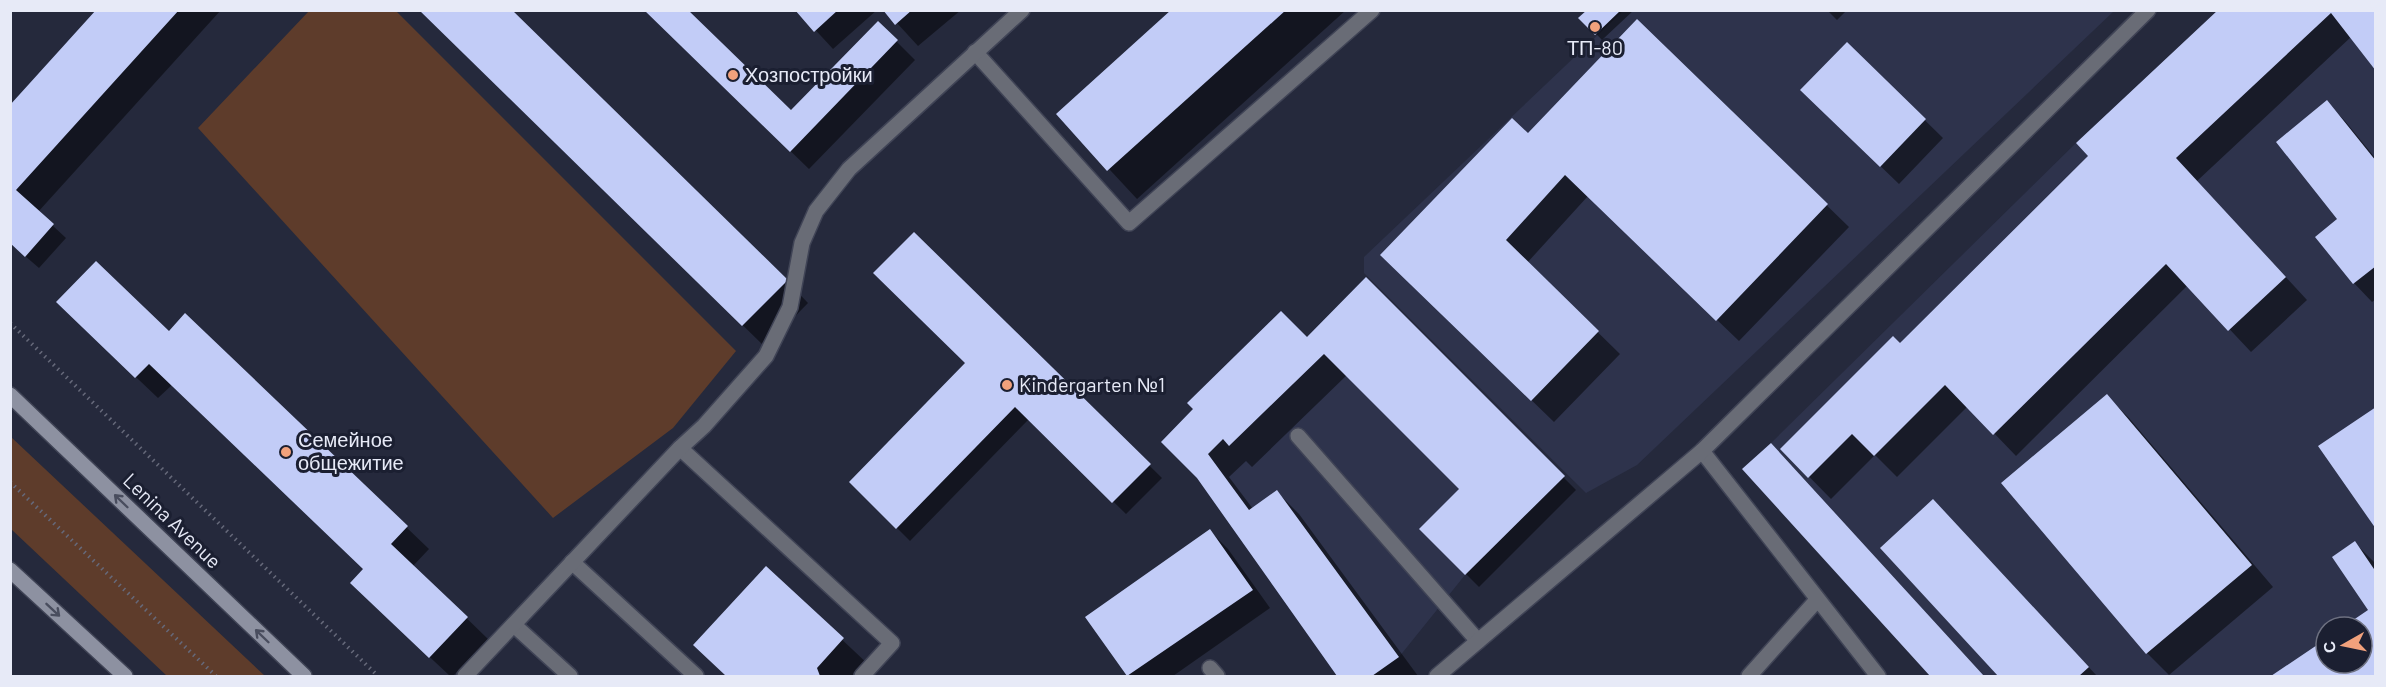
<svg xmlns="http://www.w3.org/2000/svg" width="2386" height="687" font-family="Barlow,sans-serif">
<rect width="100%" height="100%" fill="#25293c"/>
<path fill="#2e334c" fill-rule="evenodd" d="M1623,11H2114L1637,465L1586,493L1364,273V257Z
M2218,11H2375V676H1984L1771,443L2076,143ZM2326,627H2362V663H2326Z
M1366,277L1565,476L1465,575L1399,657L1372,676H1337L1197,478L1161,442L1193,409L1187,403L1281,311L1307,337Z"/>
<path fill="#5e3c2b" d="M309,11H396L736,351L673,428L553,518L198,128Z
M11,437L265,676H167L11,529Z"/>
<path fill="#0007" d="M98,10H221L38,212L66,238L39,268L10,243V107Z
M420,10L787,281L808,303L765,347Z
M645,10L791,113L878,23L915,60L809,169Z
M797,10H877L833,49Z
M885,10H961L918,46Z
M1174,10H1346L1137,199L1058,114Z
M1589,10H1634L1602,40L1581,18Z
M1827,10H1847L1837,20Z
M2220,10H2376L2351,37L2197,181L2307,300L2251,352L2188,285L2016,456L1968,406L1897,477L1875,455L1831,499L1782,449L1900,345L2090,156Z
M1637,21L1849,227L1739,341L1588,196L1527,263L1620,354L1554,422L1404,277L1528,135Z
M1847,44L1943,138L1899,184L1821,109Z
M2327,102L2345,121L2376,159V299L2372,302L2354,283L2317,237L2339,219Z
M914,234L1162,478L1126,514L1029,419L910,541L851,482L967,364Z
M1366,279L1576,490L1479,587L1421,529L1461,489L1347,375L1252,467L1246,461L1229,477L1253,509L1277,492L1299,514L1418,676H1339L1198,477L1163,442L1307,339Z
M185,315L429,549L413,566L489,640L453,676H450L374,605L365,570L172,385L158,398L80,324L169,333Z
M2107,396L2129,418L2273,587L2169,675L2147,653L2003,484Z
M1777,451L1982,676H1932L1744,469Z
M1933,501L1955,523L2097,676H2000L1882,548Z
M1210,531L1228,549L1270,608L1173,676H1129L1087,617Z
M2355,543L2376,564V676H2274L2326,641V663H2362V627H2346L2370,610Z
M766,568L870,666L860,676H726L695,645Z"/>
<path fill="#c2ccf7" d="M96,10H179L16,190L54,224L25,257L10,243V105Z
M419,10H512L788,280L742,326Z
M644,10H688L791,110L878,21L898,40L790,152Z
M795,10H838L814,32Z
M883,10H912L895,25Z
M1171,10H1286L1107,171L1056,114Z
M1587,10H1621L1595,35L1578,18Z
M2218,10H2376V71L2331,13L2176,158L2286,277L2228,331L2166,264L1993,435L1945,385L1874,456L1852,434L1808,478L1780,449L1893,336L1900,343L2088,156L2076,143Z
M1637,19L1828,204L1716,321L1565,175L1506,240L1599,331L1531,401L1380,255L1512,118L1528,133Z
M1847,42L1926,119L1880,167L1800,90Z
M2327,100L2376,161V266L2353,284L2315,237L2337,219L2276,142Z
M914,232L1151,464L1112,503L1015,407L896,529L849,482L965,363L873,273Z
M96,261L169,331L185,313L408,526L391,544L468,617L429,658L350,583L363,569L149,364L135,378L56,302Z
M1366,277L1565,476L1465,575L1419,529L1459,489L1324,354L1229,446L1223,439L1208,454L1249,510L1277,490L1399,657L1372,676H1337L1197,478L1161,442L1193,409L1187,403L1281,311L1307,337Z
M2107,394L2252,565L2146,654L2001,483Z
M2376,407V529L2318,446Z
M1771,443L1984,676H1930L1742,469Z
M1933,499L2089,667L2079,676H1998L1880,548Z
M1210,529L1253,590L1127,676L1085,617Z
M2355,541L2376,572V676H2271L2326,639V663H2362V627H2343L2368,610L2332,557Z
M766,566L844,638L817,668L820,676H726L693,645Z"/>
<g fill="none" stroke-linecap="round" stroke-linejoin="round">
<g stroke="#404456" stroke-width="18">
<path id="lane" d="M975,52L1129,223L1372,10
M1298,436L1478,641
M680,448L892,643L862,676
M1702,451L1878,676
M572,562L696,676
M514,625L570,676
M1210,668L1217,676
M1749,676L1817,600"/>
</g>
<g stroke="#404456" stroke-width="18">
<path id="street" d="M465,676L680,448L704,426L766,356L790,307L802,243L816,211L849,169L1022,10
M1437,676L1702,451L2148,10"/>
</g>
<g stroke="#404456" stroke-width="18">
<path id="secondary" d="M10,395L304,676
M10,570L125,676"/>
</g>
<path stroke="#66697a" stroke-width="4" stroke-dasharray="1.5 4.5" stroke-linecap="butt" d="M10,323L378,676
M10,482L216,676"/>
<use href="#lane" stroke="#696c76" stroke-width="15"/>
<use href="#street" stroke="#696c76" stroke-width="15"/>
<use href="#secondary" stroke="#8d91a1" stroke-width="15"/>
</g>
<defs><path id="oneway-shaft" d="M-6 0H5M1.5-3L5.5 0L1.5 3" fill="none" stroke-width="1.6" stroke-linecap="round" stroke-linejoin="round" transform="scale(1.5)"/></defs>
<g stroke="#494d5e">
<use href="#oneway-shaft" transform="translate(121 501) rotate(-136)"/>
<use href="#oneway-shaft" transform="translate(53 610) rotate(43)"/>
<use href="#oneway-shaft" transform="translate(262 636) rotate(-136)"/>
</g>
<g fill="#f1a17c" stroke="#1b1f31" stroke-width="2">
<circle cx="1595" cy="27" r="6"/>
<circle cx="733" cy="75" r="6"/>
<circle cx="1007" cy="385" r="6"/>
<circle cx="286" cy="452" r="6"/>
</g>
<g text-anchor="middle" stroke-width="6" stroke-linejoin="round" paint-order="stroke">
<g font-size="20" fill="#e7eaf7" stroke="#1b1f31" text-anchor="start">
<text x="1595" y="55" text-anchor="middle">ТП-80</text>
<text x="745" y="82">Хозпостройки</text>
<text x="1019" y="392">Kindergarten №1</text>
<text x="298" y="447">Семейное<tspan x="298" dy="23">общежитие</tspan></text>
</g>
<g font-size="20" fill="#e7eaf7" stroke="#1b1f31">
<text transform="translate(172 521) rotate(44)" y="7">Lenina Avenue</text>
</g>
</g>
<rect width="2386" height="687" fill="none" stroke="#e7eaf7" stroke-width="24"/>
<g transform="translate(2344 645) rotate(261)"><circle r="28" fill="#1b1f31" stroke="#6d7080" stroke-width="1.5"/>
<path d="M0-4.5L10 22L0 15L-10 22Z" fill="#f1a17c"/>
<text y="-9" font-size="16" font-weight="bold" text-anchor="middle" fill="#e7eaf7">С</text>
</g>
</svg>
